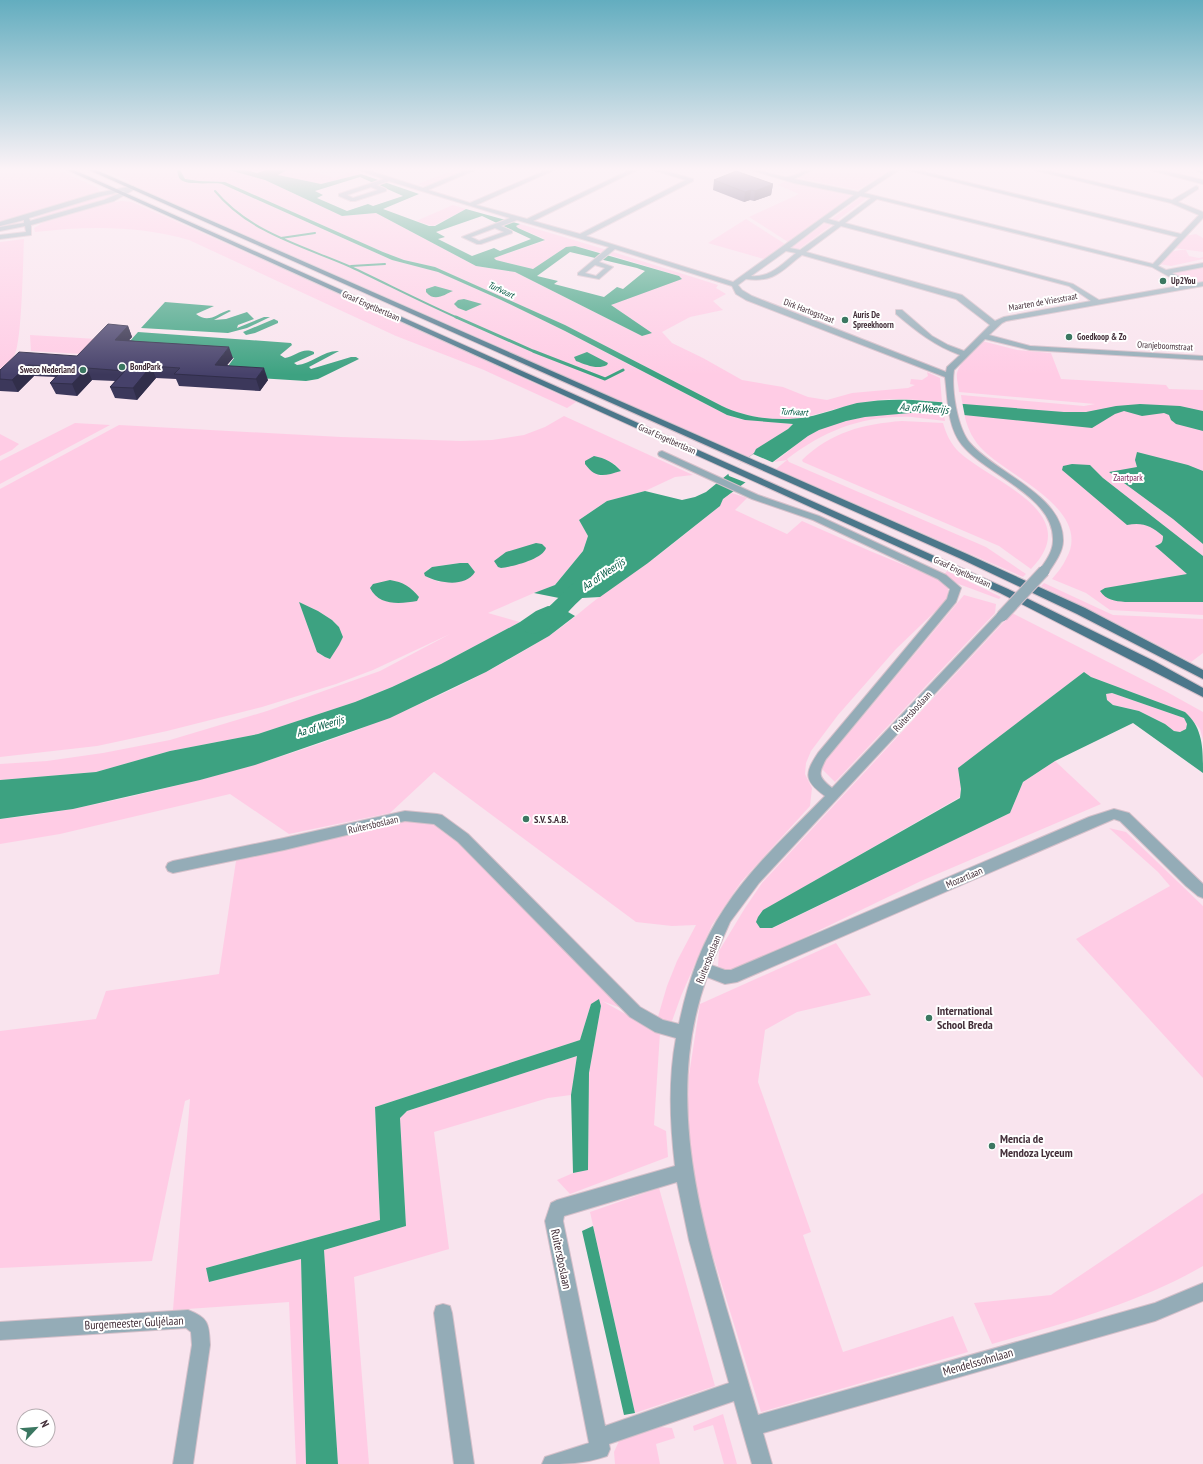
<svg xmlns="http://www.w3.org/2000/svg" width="1203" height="1464" font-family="'PT Sans Narrow',sans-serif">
<rect width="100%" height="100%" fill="#f9e4ee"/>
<path fill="#ffcce5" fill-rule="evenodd" d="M0,170H58L98,188L99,192L22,215L18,219L0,223Z
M103,170H177L179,179C192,187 208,180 222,184L392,260L436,271L499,299L565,331L727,415L740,419L792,424L793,425L749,457L129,184V181Z
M180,170H229L265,180L342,216L376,213L476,266L515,272L642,336L651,333L611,305L679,276L610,255L613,252L718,285L716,288L726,294L713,301L723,310L690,317L662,332L672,343L703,358L742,380L783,387L808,397L827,400L852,393L908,388L915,385L910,384L911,379L922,380L928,376L927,372L940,378L942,402C919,400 895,397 872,401C850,404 830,411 809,416C782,423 747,418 722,406L565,325L435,267L404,260L383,252L225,182L199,181L185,179Z
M287,170H310L334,178L352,171L361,174L321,184L278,175Z
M454,170H467L426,187L418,184Z
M813,170H891L858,190L797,178Z
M786,181L855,195L788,242L749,217L799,194L778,185Z
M110,193L115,195L37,221L33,220L34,218Z
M861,197L867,198L835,222L829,221Z
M122,201L132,202L234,247L576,402L567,408L484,370L396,336L189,240C139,225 86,226 35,232L34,228L42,223L108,203Z
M453,205L466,209L433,226L416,221Z
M746,219L785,244L764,259L708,243Z
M825,223L832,225L799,249L791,248Z
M520,224L607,250L602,253L575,246L533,269L495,260L494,258L544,241L543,238L518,228L516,226Z
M1196,234L1203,238V252L1174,248L1185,236Z
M24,239C23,259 22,344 14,356C10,361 4,365 0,369V242Z
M1180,250H1186L1189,256L1199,258L1203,257V259L1171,266L1159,264L1170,252Z
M1203,266V282L1189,283L1173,273Z
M30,335L97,339L82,354L31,351Z
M982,341L1017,350L1051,353L1061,379L1166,385L1169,389L1203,390V615L1110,610L1086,593L1052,579C1057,573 1063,566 1066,559C1094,510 1008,476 983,450C967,434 964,416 961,395L1084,406L1095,404L959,392C959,387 956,379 957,373C960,361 974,350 982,341Z
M910,413H944L945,421C934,420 923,418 912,417C864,415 825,430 787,459L789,462L986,547L1026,574L1023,577L776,469L787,460L774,462C786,454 796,444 808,436C838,417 876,415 910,413Z
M564,416L693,475L675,477L645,491L607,501L579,520L588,536L583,551L555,585L534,593L488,613L520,622L441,664L392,687L355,702L258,734L170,751L96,772L0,780V764L47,761L103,753L170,740L267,711L380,671L450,634L373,670L336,684L262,707L167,731L97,746L0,757V489L119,425L341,437L461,441L492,440L524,435L545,427ZM601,458L616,465L621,471L599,476ZM460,563H468L475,572L439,582L425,576L428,569L432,567ZM299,602L318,611L332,620L339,627L343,637L330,659L321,655Z
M902,421L943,423C946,434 951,444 959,452C993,483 1086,513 1031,569L999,546L803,462L802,460C831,432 863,424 902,421Z
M75,423L110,425L0,484V461Z
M0,434L19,444L12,450L0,456Z
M732,493L747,498L735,510L787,534L802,521L870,551L938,579L948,587V599L896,649L838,715L811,751L806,763L805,774L812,788L810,806L741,882L712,925L681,996L672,1021L657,1020L667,986L677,961L696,925L672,926L636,922L434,772L390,813L289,834L230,794L60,834L0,844V819C53,814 106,803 158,790C294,758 428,711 547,637C565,626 581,611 598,598C614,586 631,575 648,563C672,545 696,525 720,506L723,499Z
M947,571L1001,597L999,599L956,583L944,575Z
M1044,583L1113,615L1203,619V653L1191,662L1114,622L1041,586Z
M964,595L996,604L995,613L835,782L823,770V764Z
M1012,613L1167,692L1203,712V740L1200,729L1185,712L1091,677L1084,672L959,768L961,789L960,797L764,910L773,928L1010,813L1023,782L1055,761L1101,804L921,881L731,973L718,966L719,951L745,908L762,883Z
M1112,693L1184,718L1187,724L1186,730L1180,732L1174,731L1165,724L1139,711L1113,705L1107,700L1106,694Z
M405,820H423L443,826L626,1010L602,1001L660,1033L654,1125L666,1131L668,1157L570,1194L557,1180L573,1173L588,1170L589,1073L601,1006L591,1004L580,1040L375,1107L380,1220L206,1268L210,1282L301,1259L306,1464H296L289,1302L173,1310L190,1099L185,1101L152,1261L0,1268V1031L96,1019L106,991L219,974L236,861L247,857Z
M1109,828L1126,832L1203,906V1078L1076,939L1170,886L1158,872Z
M836,943L871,995L797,1012L765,1030L758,1082L811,1232L803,1235L843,1352L953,1316L968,1352L761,1412L705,1230L692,1178L687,1132L689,1075L700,1004Z
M577,1056L571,1095L548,1098L434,1132L449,1249L354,1277L369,1464H338L324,1250L406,1226L400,1118L407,1111Z
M659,1188L715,1386L635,1413L590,1212Z
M1203,1193V1266C1137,1304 1064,1323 992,1344L974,1303L1051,1295Z
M723,1414L737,1464H724L713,1425L694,1431L693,1426Z
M660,1427L672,1428L675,1438L656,1444L660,1464H615L614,1452L619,1441Z"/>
<path fill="#3da281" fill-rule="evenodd" d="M177,170H180L185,179L199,181L225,182L383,252L404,260L435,267L565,325L722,406C747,418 779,422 807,417C824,414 840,407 857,403C876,400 894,399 913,400L1064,412H1086L1116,406L1140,404L1180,406L1203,411V431L1176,424L1171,420L1169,415L1164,413L1142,416L1124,411L1115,414L1092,428L944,413H910L865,417L846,421L819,430L808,436L723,499L720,506L648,563L600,597L564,599L534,593L555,585L583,551L588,536L579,520L607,501L645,491L682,500L695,497L706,492L749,457L754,453L756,449L788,429L793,424L745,420L727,415L565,331L499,299L438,272L392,260L222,184C213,182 185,186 180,179C178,177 178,172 177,170Z
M229,170H245L257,173L266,170H287L278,175L321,184L361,174L419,194L383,209L429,226H435L466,209L520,224L516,226L518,228L545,240L494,258L496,260L533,269L566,247L575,246L679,276L682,279L611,305L652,333L642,336L515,272L476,266L376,213L342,216L265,180ZM360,177L403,196L373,206L368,204L347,211L317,198L323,195L315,191ZM482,216L531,239L500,251L494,248L472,256L438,239L445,237L436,232ZM570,252L637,268L645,271L623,289L617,287L604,297L554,284L558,281L537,276Z
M435,286L453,291C445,294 435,303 426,292V289Z
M464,299L482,304L466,311L458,308L454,304L458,300Z
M165,302L214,306L196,314C209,324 216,314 229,310L231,311L229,312L214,320L226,319L247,312L254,319L238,325L237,328L264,317H270L247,328L228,333L141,328Z
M274,319L278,321V323L255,333L246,335L243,332Z
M138,332L291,343L292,345L280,355L285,358C296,356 302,347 314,352V354L294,363L297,365C311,364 324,350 339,351L309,367L311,369L351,357H356L359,359L318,379L306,381L163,372L226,369L234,358L122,350Z
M587,352L608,363L607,365C597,370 587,365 576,361L574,357Z
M1137,452L1188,465L1203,471V544L1173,519L1109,472L1137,467L1135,460Z
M594,456C605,458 614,463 621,471C604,476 596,479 585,464V461Z
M1072,464L1090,465L1103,478L1203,556V602H1125C1115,601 1106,600 1100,591L1105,588L1187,574L1155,546C1161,544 1163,543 1163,536C1151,526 1143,522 1127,525L1062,470L1063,466Z
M536,543L542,544L546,548C543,559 512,567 501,568L498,567L494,561L506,552Z
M460,563H468L475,572C465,588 439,583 425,576L424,573L432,567Z
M390,580C403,582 411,587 419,597L417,601C400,604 379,606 370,588L373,584Z
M299,602L318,611L332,620L339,627L343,637L339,645L330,659L325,657L317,652Z
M548,606L561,608L575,616L549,636L486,672L390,718L336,737L255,765L200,780L73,809L0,819V780L96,772L170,751L258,734L355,702L392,687L441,664L520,622L536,611Z
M1084,672L1091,677L1185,712C1203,728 1203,748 1203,773L1133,723L1055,761L1023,782L1010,813L772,928H760L756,922L758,917L763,910L960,798L961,789L958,768ZM1112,693L1184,718L1187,724L1186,729L1180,732L1174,731L1165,724L1139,711L1113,705L1107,700L1106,694Z
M599,999L601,1006L589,1073L588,1170L573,1173L571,1095L577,1056L407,1111L400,1118L406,1226L324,1250L338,1464H306L301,1259L209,1282L206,1268L380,1220L375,1107L580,1040L591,1004Z
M593,1226L635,1413L624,1415L582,1231Z"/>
<path fill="#f9e4ee" d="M942,400L962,401L965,417L944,415Z
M753,454L774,463L747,483L729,476L728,473Z"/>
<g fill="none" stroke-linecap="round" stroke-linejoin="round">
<path stroke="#3da281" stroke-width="2" d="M215,191C250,233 303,246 351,267C387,284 422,302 458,318
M281,238L315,233
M351,266L385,264"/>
<path stroke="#3da281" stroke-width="3" d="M456,317L533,351L605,379L623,370"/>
<path fill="#3da281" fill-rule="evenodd" d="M596,571L604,573L607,578C601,588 589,592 581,599C565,613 550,639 526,632L523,627C527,619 535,617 542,612C561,599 571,578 596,571Z"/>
<g stroke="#d5c0ca" stroke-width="2">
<path id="minor" d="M359,170H367L423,188L467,170H475L428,190L470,203L547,170H554L476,205L527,219L630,170H637L533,221L580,234L686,180L653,170H662L693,179V181L586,236L733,282L854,195L794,183L751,170C762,170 781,178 788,177C797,176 802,170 812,170L794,179L858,192L892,170H899L864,193L1153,264L1178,237L907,170H916L1181,234L1199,215L1171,203L1034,170H1044L1172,200L1196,186L1198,187V189L1178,202L1203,212V218L1158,266L1166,270L1203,263V267L1172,273L1192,284L1203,282V286L1006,321L1002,323L989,335L1030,346L1203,356V360L1030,350L985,339L954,370C951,388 957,428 970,443C995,473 1064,495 1063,541C1063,552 1054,564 1048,573L1044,574L1039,571C1045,562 1053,552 1053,541C1055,496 986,475 962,445C947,426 948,399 945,377L746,300L736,294L732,286L615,249L599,262L613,267L599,279L578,275V273L609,247L517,220L501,226L512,231V233L481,244H477L462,237L510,218L389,181L377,185L386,189V191L355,201H351L339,196V194L384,179ZM371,187L378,190L353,198L347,195ZM860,196L871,198L839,222L828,219ZM877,199L1152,267L1184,285L1099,300L1073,284L845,223ZM824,222L835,225L800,250L790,248ZM841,226L1069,286L1091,301L1004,317L995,321L962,295L806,252ZM495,228L504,232L479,241L471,237ZM786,251L796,253C782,264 770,278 751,276ZM802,255L956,299L990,325L964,351L948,345L932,336L902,310H896V314C916,331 935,346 960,355L947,367L946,372L752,296L742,290L738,285L746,279C774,283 781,271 802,255ZM595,265L605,268L596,276L585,273Z
M1150,170H1160L1203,180V184Z
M1196,170H1203V174Z
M133,186L136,188L135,189L114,201L31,225V235L0,239V235L26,232L25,226L0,231V227L24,223V220L0,226V222L97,193ZM125,191L104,200L30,221L29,218L101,196Z
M662,451L758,495L819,516L946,575L961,588L956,602L826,759C818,774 818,777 832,788L998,613H1006L1007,616L759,883L730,922L711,965L725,970H731L1089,817L1114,809L1129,813L1203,884V898L1198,896L1186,886L1120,821L1114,819L737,982L725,984L707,977C667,1087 695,1200 726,1307C737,1343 747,1379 758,1415L1155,1303L1203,1283V1301L1155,1321L763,1433L772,1464H752L734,1401L609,1444L610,1449L607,1456C583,1464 567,1464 542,1464L545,1457L589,1443L545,1221L551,1203L557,1200L675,1166C670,1124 668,1080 676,1038L655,1032L630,1017L458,842L434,824L405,821L284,850L173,873L168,871L166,867L168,863L173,861L284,838L405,811L437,814L442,815L468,834L640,1007L663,1020L679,1024C687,985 701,943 724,909C751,867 790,832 825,796C803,780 805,773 818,753L947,599L950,589L938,579L813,520L752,499L659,456L658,454L659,452ZM677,1182L689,1240L729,1383L605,1426L563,1221L564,1216Z
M443,1304L450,1306L452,1313L474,1464H454L434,1313L436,1306Z
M188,1310C209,1318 209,1324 210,1345L193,1464H173L192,1345L191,1332L186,1328L0,1340V1322Z"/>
</g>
<g stroke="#d5c0ca" stroke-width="2">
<path id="major" d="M67,170H74L1008,589L1154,661L1203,688V697L1000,593Z
M89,170H96L967,554L1085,608L1203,670V679L1077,614L959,558Z"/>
</g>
<use href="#minor" fill="#94acb7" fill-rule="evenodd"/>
<use href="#major" fill="#4b778a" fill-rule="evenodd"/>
<g stroke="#d5c0ca" stroke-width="13" stroke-linecap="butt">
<path id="minor-bridge" d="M1002,616L1044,571"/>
</g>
<use href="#minor-bridge" stroke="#94acb7" stroke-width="11"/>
</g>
<path fill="#3c385b" d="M714,180L773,184L771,195L754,201L750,200L744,202L713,190Z
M128,326L132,337L129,340L233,358L227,365L268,380L260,391L179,386L176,379L156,378L137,400L115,398L110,387L115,381L92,380L77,396L56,394L50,383L55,377L34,376L18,392L0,391V370L77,356Z"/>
<path fill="#312e4a" d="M773,184L771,195L754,201L755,191Z
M751,190L750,200L744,202L745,192Z
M128,326L132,337L119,351L115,340Z
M229,347L233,358L218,376L215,365Z
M28,365L34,376L18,392L12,380Z
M151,366L156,378L137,400L133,388Z
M87,368L92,380L77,396L72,384Z
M264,368L268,380L260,391L256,379Z"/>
<path fill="#46416a" stroke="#312e4a" d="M736,171L773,184L755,191L751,190L745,192L714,180Z
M108,324L128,326L115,340L229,347L215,365L264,368L256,379L174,374L180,368L151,366L133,388L110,387L125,371L87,368L72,384L50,383L66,367L28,365L12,380L0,379V370L19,352L77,356Z"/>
<linearGradient id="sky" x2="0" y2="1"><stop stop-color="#63adbf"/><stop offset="0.45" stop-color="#fcf3f7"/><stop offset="1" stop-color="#fcf3f7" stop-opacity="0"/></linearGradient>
<rect width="1203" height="375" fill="url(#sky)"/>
<g fill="#3b7761" stroke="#fff" stroke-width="1.5">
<circle cx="1163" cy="281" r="4"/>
<circle cx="845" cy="320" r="4"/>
<circle cx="1069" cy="337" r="4"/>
<circle cx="122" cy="367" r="4"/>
<circle cx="83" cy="370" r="4"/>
<circle cx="526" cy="819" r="4"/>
<circle cx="929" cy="1018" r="4"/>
<circle cx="992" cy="1146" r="4"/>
</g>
<g text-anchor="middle" stroke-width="4" stroke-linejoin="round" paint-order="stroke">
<g font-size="9" font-weight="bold" fill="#432f39" stroke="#fff" text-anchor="start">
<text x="1171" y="284">Up2You</text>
<text x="853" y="318">Auris De<tspan x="853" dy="10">Spreekhoorn</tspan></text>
<text x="1077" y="340">Goedkoop &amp; Zo</text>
<text x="130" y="370">BondPark</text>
<text x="75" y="373" text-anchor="end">Sweco Nederland</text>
</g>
<g font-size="9" font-style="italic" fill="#015741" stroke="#fff">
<text transform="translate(501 290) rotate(25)" y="3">Turfvaart</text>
<text transform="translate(794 412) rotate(3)" y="3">Turfvaart</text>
</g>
<g font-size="9" fill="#432f39" stroke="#fff">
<text transform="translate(1043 302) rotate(-10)" y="3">Maarten de Vriesstraat</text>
<text transform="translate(371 306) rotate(24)" y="3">Graaf Engelbertlaan</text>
<text transform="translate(809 311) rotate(21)" y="3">Dirk Hartogstraat</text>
<text transform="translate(1165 346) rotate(3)" y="3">Oranjeboomstraat</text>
<text transform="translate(667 439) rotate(24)" y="3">Graaf Engelbertlaan</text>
<text transform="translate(962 572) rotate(25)" y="3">Graaf Engelbertlaan</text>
</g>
<g font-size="9" fill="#82285e" stroke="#fff">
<text x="1128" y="481">Zaartpark</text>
</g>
<g font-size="10" fill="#432f39" stroke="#fff">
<text transform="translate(912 711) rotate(-47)" y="4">Ruitersboslaan</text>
<text transform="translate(373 824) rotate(-13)" y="4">Ruitersboslaan</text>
<text transform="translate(964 877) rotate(-23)" y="4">Mozartlaan</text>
<text transform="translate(708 959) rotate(-68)" y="4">Ruitersboslaan</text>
</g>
<g font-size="10" font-weight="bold" fill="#432f39" stroke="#fff" text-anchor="start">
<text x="534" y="823">S.V. S.A.B.</text>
</g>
<g font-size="11" font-style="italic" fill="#015741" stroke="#fff">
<text transform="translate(924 408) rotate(4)" y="4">Aa of Weerijs</text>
<text transform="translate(603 574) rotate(-34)" y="4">Aa of Weerijs</text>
<text transform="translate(320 726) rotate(-17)" y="4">Aa of Weerijs</text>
</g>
<g font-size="12" font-weight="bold" fill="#432f39" stroke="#fff" text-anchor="start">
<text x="937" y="1015">International<tspan x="937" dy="14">School Breda</tspan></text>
<text x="1000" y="1143">Mencia de<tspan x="1000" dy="14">Mendoza Lyceum</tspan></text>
</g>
<g font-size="12" fill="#432f39" stroke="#fff">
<text transform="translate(561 1259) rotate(78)" y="4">Ruitersboslaan</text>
<text transform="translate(134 1323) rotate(-3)" y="4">Burgemeester Guljélaan</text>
<text transform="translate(978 1362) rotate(-16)" y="4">Mendelssohnlaan</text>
</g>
</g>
<g transform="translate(36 1428) rotate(64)"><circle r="19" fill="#ffffff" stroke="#b4acb0"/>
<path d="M0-3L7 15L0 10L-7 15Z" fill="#3b7761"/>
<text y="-6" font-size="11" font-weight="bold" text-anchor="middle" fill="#432f39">N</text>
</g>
</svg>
